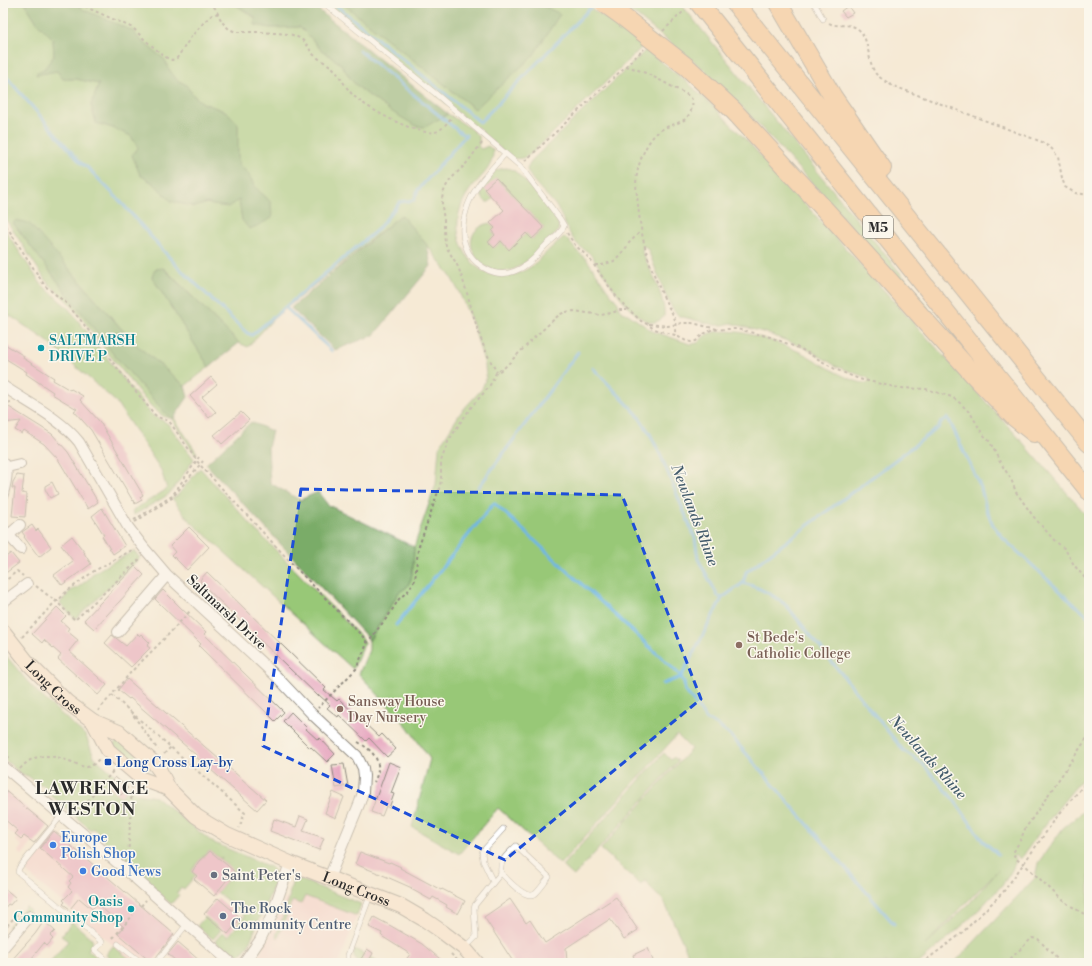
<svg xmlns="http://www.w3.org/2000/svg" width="1092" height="966" font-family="'Libre Bodoni',serif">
<rect width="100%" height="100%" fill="#fbf7ec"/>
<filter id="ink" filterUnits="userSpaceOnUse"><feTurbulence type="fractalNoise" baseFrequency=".025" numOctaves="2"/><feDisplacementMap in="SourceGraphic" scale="8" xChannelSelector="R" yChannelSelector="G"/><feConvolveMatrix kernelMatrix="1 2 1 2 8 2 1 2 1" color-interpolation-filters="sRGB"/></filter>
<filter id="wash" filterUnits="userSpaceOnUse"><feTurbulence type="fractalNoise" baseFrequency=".012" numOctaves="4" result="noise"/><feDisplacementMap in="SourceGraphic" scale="16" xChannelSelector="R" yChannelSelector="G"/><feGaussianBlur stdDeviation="0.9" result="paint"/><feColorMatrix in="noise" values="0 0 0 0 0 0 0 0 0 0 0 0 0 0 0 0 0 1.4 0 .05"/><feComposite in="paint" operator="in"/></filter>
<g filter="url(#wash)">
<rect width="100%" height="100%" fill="#f5ead5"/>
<path fill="#f7d0ce" d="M115,775L130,787L121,797L107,785Z
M4,789L46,825L22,855L18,852L22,846L16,841L17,838L3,826V791Z
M57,834L176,936L153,963H135L29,875L27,870L29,866Z
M304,896L357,916L340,961L341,963H254L269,937L285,898L301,904Z"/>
<path fill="#98c877" stroke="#627a51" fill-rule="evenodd" d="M3,3H25L38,24L53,39L54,56L44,69L37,72L57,71L63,79H76L99,84L91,105L96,123L113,128L131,136L138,148L140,175L153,183L171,201L195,207L207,203L213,205L239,200L242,220L266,197C257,191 253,183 248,175C246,171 242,169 240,166C236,159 238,133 238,124L227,112L203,103L195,97L185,84L177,81L168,68L165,60L139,39L133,31L84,10L75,3H233L270,28L300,27L311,38L320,49L341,64L352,81L363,91L389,110L402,116L437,119L448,114C455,119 478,131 479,139C480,142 479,144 478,146L481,149L488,146L493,150C494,169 478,178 469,191C452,215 454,245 476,266C492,281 515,278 532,266C543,257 552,245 564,237L567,239L576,250L587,260L594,270L607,289L618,303L619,308L622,312L628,314L652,331L690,344C703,344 699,338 708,334C715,330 736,331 744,333C764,338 783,344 802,353C817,360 852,385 868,383L869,380L868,378L836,366L808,349L766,333L731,323L723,325H715L679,316L673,310L667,298L648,250L645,246H643L642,252C649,268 666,298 664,316C642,344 602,268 591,255C588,251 583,249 579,246C568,235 564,219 556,206C549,196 528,179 527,168L531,161L646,50L687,82L714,107L750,144L1018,437L1089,518V771C1066,798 1043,826 1023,856L1021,858H1017L1015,855L1013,857L1016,860C1011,876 1000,888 988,900C967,923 942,943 919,963H692L663,899C653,893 652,889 645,880L641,885L601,849L691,749L677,735L560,864L498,808L459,854L412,827L430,759L407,726L359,674L369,650V641L391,606L398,593L407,587L411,579L413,567L414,547L436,484L439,447L461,412L482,389L486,377L485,365L472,322L459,292L451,277L427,245L401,215L274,318L248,347L239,343L164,268L152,277L209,367L185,386L132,341L66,265L13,223L114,355L167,415L174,418L197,453L195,454L172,419L163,416L154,409L147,402L108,353L83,320L70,304L46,281L3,215ZM998,870L969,904L925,945Z
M326,3H342L475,109L560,15L538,3H583L613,23L642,45L640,49L534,151C527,157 522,160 512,158Z
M618,3H680L928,307L927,309L745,110L703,69L637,16Z
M506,168L511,169L516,172C528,184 540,197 550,211C552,214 555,217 557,221C559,224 559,229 557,232C554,238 547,240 543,244C541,246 540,249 538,251C535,256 519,267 514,269C480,283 451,232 490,223L495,228L492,231L495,235L488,242L494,248L501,241L509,249L526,233L532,239L544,228L496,178L493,199L489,202H486L483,199L481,194V190L483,183L496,170Z
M3,227L41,284L69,309L150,413C156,419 162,419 168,424L194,459L174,488L168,495L134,515L132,511L167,489L161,470L116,402L47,341L3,311Z
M200,468L252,526L361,637L363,640L364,644L353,669L189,520L172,498L177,496Z
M134,551L140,558L137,561L75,619L60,603L71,590L77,588L91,577V575C105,565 120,559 134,551Z
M3,652L27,681L41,696L86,736L94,757L115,775L107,785L121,797L130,787L137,794L156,797L212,842L270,867C276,870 277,874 276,880L248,946C236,964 226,951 215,941L223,932L228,937L245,916L217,892L234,872L221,860L222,857H221L220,859L210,851C202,857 196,863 192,871L196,875L184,889L181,887L177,893L179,895L171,904L156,891L150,881L96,834L98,832L93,828L91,830L45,790L46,788L42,785L41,786L28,776L21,774L3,758Z
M119,738L150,766L143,774L112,747Z
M664,753L671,760L674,757L678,761L574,876L562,866Z
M1089,807V963H954L1035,878L1038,863L1063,828Z
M294,877L361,904L357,916L305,896L301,904L292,901L278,938L276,936L289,899L290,890Z
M26,906L30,910L15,927L12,929L8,927Z
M205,917L221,930L213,939L197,926Z
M72,922L91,938L93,942L88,950L104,963H49L68,941L61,936Z
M113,946L135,963H116L106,955Z
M355,949L379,963H359C355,957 352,956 355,949Z"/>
<path fill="#7aac68" stroke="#526c4a" d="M25,3H75L84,10L133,31L139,39L165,60L168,68L177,80L185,84L195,97L203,103L227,112L238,124V160L240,166L248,173L255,187L260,192L266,197L271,203L272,218L257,226L249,229L242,220L239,200L228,207L213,205L207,203L195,207L171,201L153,183L140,175L132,155L138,148L131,136L113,128L96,123L91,105L99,84L76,79H63L57,71L36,75L37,72L44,69L54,56L53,39L38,24Z
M233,3H310L448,114L425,127L416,126L389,110L363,91L352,81L341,64L320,49L311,38L300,27L270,28L255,25V17Z
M342,3H538L560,14L533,56L475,109Z
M401,215L427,245L431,266L374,335L335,350L291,308Z
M16,220L29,223L132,341L185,386L188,397L174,418L167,415L114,355L13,223Z
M163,268L239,343L209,367L152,277L155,269Z
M251,422L272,431L268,448L270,483L300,500L318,492L328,505L414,547L413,567L411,579L407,587L398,593L391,606L369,641L367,637L206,464Z"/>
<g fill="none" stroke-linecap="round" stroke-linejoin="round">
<path stroke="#6fb6e6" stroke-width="3" d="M333,3L480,122L595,3
M3,73L81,163L88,168L120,201L175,264L247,333L252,335L377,230L400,202L414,200L418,190L466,135L462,134L359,50
M285,307L332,351
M593,368L637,414L650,434L661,456L695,538L698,559L718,596L722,598L743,583C759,587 773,595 786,605L903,750L922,763L954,800L983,841L998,854
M478,488L578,352
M743,583L746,572L939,427L941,422L948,418L981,488L986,508L993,525L1004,539L1074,604L1089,617
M396,625L494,503L679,674L684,682L685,690L707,720L717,725L731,736L894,924
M663,684L681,677L722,598"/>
</g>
<g id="blocks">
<path fill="#e49bba" d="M848,6L853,13L846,17L841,11Z
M496,178L544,228L532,239L526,233L509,250L501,241L494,248L488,242L495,235L492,231L495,228L490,223L504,210L484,189Z
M3,343L24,356L23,358L54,378L53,380L70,390L71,389L83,396L80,400L100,422L143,495L140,497L142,500L135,504L134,500L133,501L91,430L74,411L77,409L52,394L53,392L26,374L27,372L3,357Z
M211,377L217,384L202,397L216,412L209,418L190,396Z
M9,407L52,434L68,452L98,502L88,509L58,459L44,444L24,431L22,434L15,430L21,421L3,423V417Z
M241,412L249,420L222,444L214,435Z
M17,475L24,476L22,493L27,494L25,517L12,516L15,488H12L13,482Z
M52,482L58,494L50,498L45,489V486Z
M102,508L125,546L113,554L102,536L104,535L92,516Z
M32,525L36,531L38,529L51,547L39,557L24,537L25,536L22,532Z
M189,527L209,547L187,570L172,555L175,552L170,546Z
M72,536L85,553H84L91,564L62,585L54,575L73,561L61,545Z
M11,553L19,563L3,575V559Z
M135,566L144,575L94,629L84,620Z
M207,572L326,688L324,690L337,701L339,699L379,737L382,734L396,749L387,757L369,738L366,741L339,715L338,717L327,708L330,705L319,695L318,696L200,582L201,581L200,580Z
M163,590L179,606L206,632L204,634L284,712L275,721L199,646L201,644L155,599Z
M57,607L66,616L61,621L69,628L67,631L78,640L69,651L107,685L98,695L58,659L61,655L44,640L42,643L32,634Z
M137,634L139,636L141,634L150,643L147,646L150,648L131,667L105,643L112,635L126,646Z
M127,679L266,800L257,810L195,756L196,755L130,698L129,699L118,690Z
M291,712L307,728L306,729L318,740L320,738L335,754L327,762L311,747L310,748L283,721Z
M389,762L401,767L391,793L394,794L389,808L386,806L382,816L371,812Z
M344,764L348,786L336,788L332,765Z
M115,777L128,788L121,795L109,785Z
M3,789L48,826L34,843L24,836L21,839L15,834L18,831L3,818Z
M333,792L344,797L336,818L325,813Z
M300,816L308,819L303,831L324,838L319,850L270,831L274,819L296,827Z
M54,831L174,934L153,961L152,963L118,934L124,927L97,904L92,909L79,898L70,909L63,904L65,902L63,900L72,891L68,887L71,883L69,881L73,877L40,848Z
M210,851L234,871L214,896L194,879L197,876L192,872L199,861Z
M360,852L389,863L390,862L401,867L400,868L441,890L442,889L465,901L458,914L446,907L447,905L433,897L431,900L411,889L412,888L378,873L355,864Z
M3,887L16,898L10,905L8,904L3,910Z
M616,897L638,930L624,939L610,919L566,948L567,963H514L484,917L510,899L526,923L530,920L545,943Z
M218,898L241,918L228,934L204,914Z
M374,917L391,926L422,944L445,963H404L410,954L383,937L381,935L382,933L369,927Z
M44,921L55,931L50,936L53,939L47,946L44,943L28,963H9L35,934Z
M178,942L192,954L202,963H178L176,961L168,954Z
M648,948L654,963H636L633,955Z
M367,949L373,953L368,963L361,959Z"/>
</g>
</g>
<g filter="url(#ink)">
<use href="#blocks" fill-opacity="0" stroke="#908a80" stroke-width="1"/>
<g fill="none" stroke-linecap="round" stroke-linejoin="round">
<g stroke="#908a80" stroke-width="6">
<path id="lane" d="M324,3L436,94L520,166L560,219L564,226C559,237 550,240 543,248C536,257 526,267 515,271C494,280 469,263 464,241C462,232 463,220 466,211C472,188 490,171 505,154
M814,3L823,19
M61,816L19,868L18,872L102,942L95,950L110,963
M493,882L483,861L482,852L503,829
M118,944L142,963
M465,948L476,937L474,909L475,905L501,873C499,860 507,855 516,846L549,877C546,881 538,892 535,894C525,900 508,880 501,873
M156,963L187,924
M349,963L348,959V955L370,896"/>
</g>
<g stroke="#908a80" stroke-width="12">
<path id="street" d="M3,386C28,403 60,418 79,442L128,527L144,548L167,575L277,677L312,714L357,756L363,768L364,776L363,792L360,802L329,878
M3,463C10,471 5,484 3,494
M7,467L20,464
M3,529L21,549
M9,535L20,525
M3,602L27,584
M118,632L167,575
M3,766L127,871L231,963
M3,948L30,916
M244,963L260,940L272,915L290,863"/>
</g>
<g stroke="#908a80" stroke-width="16">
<g id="secondary">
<path id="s1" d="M3,631L29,664L67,702L93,721L119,732L154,763L160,771L169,789L196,816L207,823L227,835L290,863L401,906L425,920L441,931L465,949L477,963"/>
<path d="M93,721L108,750L142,779L169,789"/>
</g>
</g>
<g stroke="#908a80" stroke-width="20">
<path id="highway" d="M699,3L1089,491
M735,3L1089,443
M778,3L833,97L882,168
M733,110L840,226L973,374L1014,417L1034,433"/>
</g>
<path stroke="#908a80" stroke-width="2" stroke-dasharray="3 3" stroke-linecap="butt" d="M80,3L88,8L133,28L145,40L164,56L169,59L172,60L177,58L191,37L205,21L212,15L219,13
M209,3L215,8L222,22L229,29L236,32H261L288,34C294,35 302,38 306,44C309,47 310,51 313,54C319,60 327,63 333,68C341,77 346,89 355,97C368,109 418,136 435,132C442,131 448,121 453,116
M829,23C838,28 849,22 858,29C870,38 867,62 876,74C880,78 887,82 891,85L1042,142L1052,149L1058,157L1062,178L1065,187L1075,193L1089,195
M663,31L685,10
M626,66C648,72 666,84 686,94C687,95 690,97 691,98C695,104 690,116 684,120C673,126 662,126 653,137C645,146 639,162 637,174C635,184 637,194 638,204C640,227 644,248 652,269C656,280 660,290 665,300C668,307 673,313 675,320C676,325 675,330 675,335
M482,143C476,150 471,158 465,165C457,173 448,180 444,191C440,201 443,211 444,221C444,228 444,236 445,242C447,251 454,258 458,267C472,301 476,340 497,372
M525,161L644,49
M3,221L45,286L65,302L79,318L121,373L155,415L160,418L169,421L200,465L299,571L366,640V646L356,669L318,708
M567,233L575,245L589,258L616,296L625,306L641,321L647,324L654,329L675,335L686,341L691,342L696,341L702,335L711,330L728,329H737L770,337L783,342L801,349L835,369L859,379L899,388L926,389L952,397L960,403L971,414L982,433L990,442L1000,462L1011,479L1016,492L1033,516L1055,541L1065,549L1074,565L1089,583
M595,265H602L614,261L626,248L629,243L641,231
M649,324L668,326L682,323H692L717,329
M3,404L11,402
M134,520L172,496L199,457
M135,522L172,498L203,461
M3,583L17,571L23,576
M36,586L54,600L58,601L66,592L94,571L134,549
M22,637L56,601L75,620L141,558
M366,643L369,642L377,630L389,615L399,599L408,591L415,580L418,549L439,489L441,481V461L448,442L460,423L472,406L489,387L496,373L504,368L538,334L559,315L565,312L574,311L601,315L611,313L620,310H627
M112,695L131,712L158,750
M98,711L132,671L167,636L191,610
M131,712L245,813L239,828
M1089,733L1087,738L1025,829L1021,839L1013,853L1016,859L1024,864L1063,901L1089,917
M3,739L9,758
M358,742C375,752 384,763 374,782
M164,754L171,747
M20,769C35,751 53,755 72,762C77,764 82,767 87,767C93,766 96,762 100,758
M76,815L114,770
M128,860L132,786
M141,906L146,900
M3,930L22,909
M113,938L133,915
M451,954L458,961
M922,963L961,934L1004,891L1059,814L1089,779
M1006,963L1032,938L1038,939L1061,963"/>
<use href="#lane" stroke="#fff" stroke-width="5"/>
<use href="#street" stroke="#fff" stroke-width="10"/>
<use href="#secondary" stroke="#fbe5cf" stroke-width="14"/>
<use href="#highway" stroke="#f6be87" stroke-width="18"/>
<g stroke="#908a80" stroke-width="20" stroke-linecap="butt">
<path id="highway-bridge" d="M604,3L622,16L687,67L733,110"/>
</g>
<use href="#highway-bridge" stroke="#f6be87" stroke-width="18"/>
</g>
</g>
<path d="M0 0H1092V966H0ZM301,489L622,495L701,699L505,860L263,746Z" fill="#f5ead5" fill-opacity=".55" fill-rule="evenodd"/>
<path fill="none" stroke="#1d4ed8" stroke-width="3" stroke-dasharray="8 5" stroke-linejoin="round" d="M301,489L622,495L701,699L505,860L263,746Z"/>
<g fill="#0f9aa8" stroke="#fbf7ec" stroke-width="1.5">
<circle cx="41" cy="348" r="4"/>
<circle cx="131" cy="909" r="4"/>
</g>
<g fill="#8d6e63" stroke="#fbf7ec" stroke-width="1.5">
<circle cx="739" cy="645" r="4"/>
<circle cx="340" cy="709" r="4"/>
</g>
<rect fill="#1a4fb4" stroke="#fbf7ec" stroke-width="1.5" x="104" y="758" width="8" height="8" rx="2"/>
<g fill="#3f7fe0" stroke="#fbf7ec" stroke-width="1.5">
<circle cx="53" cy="845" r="4"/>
<circle cx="83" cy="871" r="4"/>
</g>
<circle fill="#6b7280" stroke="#fbf7ec" stroke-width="1.5" cx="214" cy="875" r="4"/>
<circle fill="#5c6f8a" stroke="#fbf7ec" stroke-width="1.5" cx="223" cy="916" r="4"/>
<g text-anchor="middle" stroke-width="3" stroke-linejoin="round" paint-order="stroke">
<rect fill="#fbf7ec" stroke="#696865" stroke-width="1" x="863" y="216" width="30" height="22" rx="3"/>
<g font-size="13" font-weight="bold" fill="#2b2b2b">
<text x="878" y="232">M5</text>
</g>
<g font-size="14" fill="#0d838f" stroke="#fbf7ec" text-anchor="start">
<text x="49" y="345">SALTMARSH<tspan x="49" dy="16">DRIVE P</tspan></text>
<text x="123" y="906" text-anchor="end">Oasis<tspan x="123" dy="16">Community Shop</tspan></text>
</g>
<g font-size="14" fill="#2b2b2b" stroke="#fbf7ec">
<text transform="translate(227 612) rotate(43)" y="5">Saltmarsh Drive</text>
<text dy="5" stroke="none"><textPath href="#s1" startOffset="76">Long Cross</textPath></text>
<text dy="5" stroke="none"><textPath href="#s1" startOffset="448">Long Cross</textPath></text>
</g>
<g font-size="14" fill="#785e54" stroke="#fbf7ec" text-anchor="start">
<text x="747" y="642">St Bede's<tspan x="747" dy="16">Catholic College</tspan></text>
<text x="348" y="706">Sansway House<tspan x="348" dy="16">Day Nursery</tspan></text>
</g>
<g font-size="14" fill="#164399" stroke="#fbf7ec" text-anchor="start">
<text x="116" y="767">Long Cross Lay-by</text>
</g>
<g font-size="14" fill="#366cbe" stroke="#fbf7ec" text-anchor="start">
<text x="61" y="842">Europe<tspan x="61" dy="16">Polish Shop</tspan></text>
<text x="91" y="876">Good News</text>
</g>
<g font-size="14" fill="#5b616d" stroke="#fbf7ec" text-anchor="start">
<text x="222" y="880">Saint Peter's</text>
</g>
<g font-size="14" fill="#4e5e75" stroke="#fbf7ec" text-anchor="start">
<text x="231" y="913">The Rock<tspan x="231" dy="16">Community Centre</tspan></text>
</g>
<g font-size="15" font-style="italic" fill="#435c6c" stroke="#fbf7ec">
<text transform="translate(695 515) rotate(69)" y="5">Newlands Rhine</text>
<text transform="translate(928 757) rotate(48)" y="5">Newlands Rhine</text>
</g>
<g font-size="18" font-weight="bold" letter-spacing="1" fill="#2b2b2b" stroke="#fbf7ec">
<text x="92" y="794">LAWRENCE<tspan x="92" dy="21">WESTON</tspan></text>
</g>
</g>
<rect width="1092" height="966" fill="none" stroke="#fbf7ec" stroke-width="16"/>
</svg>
